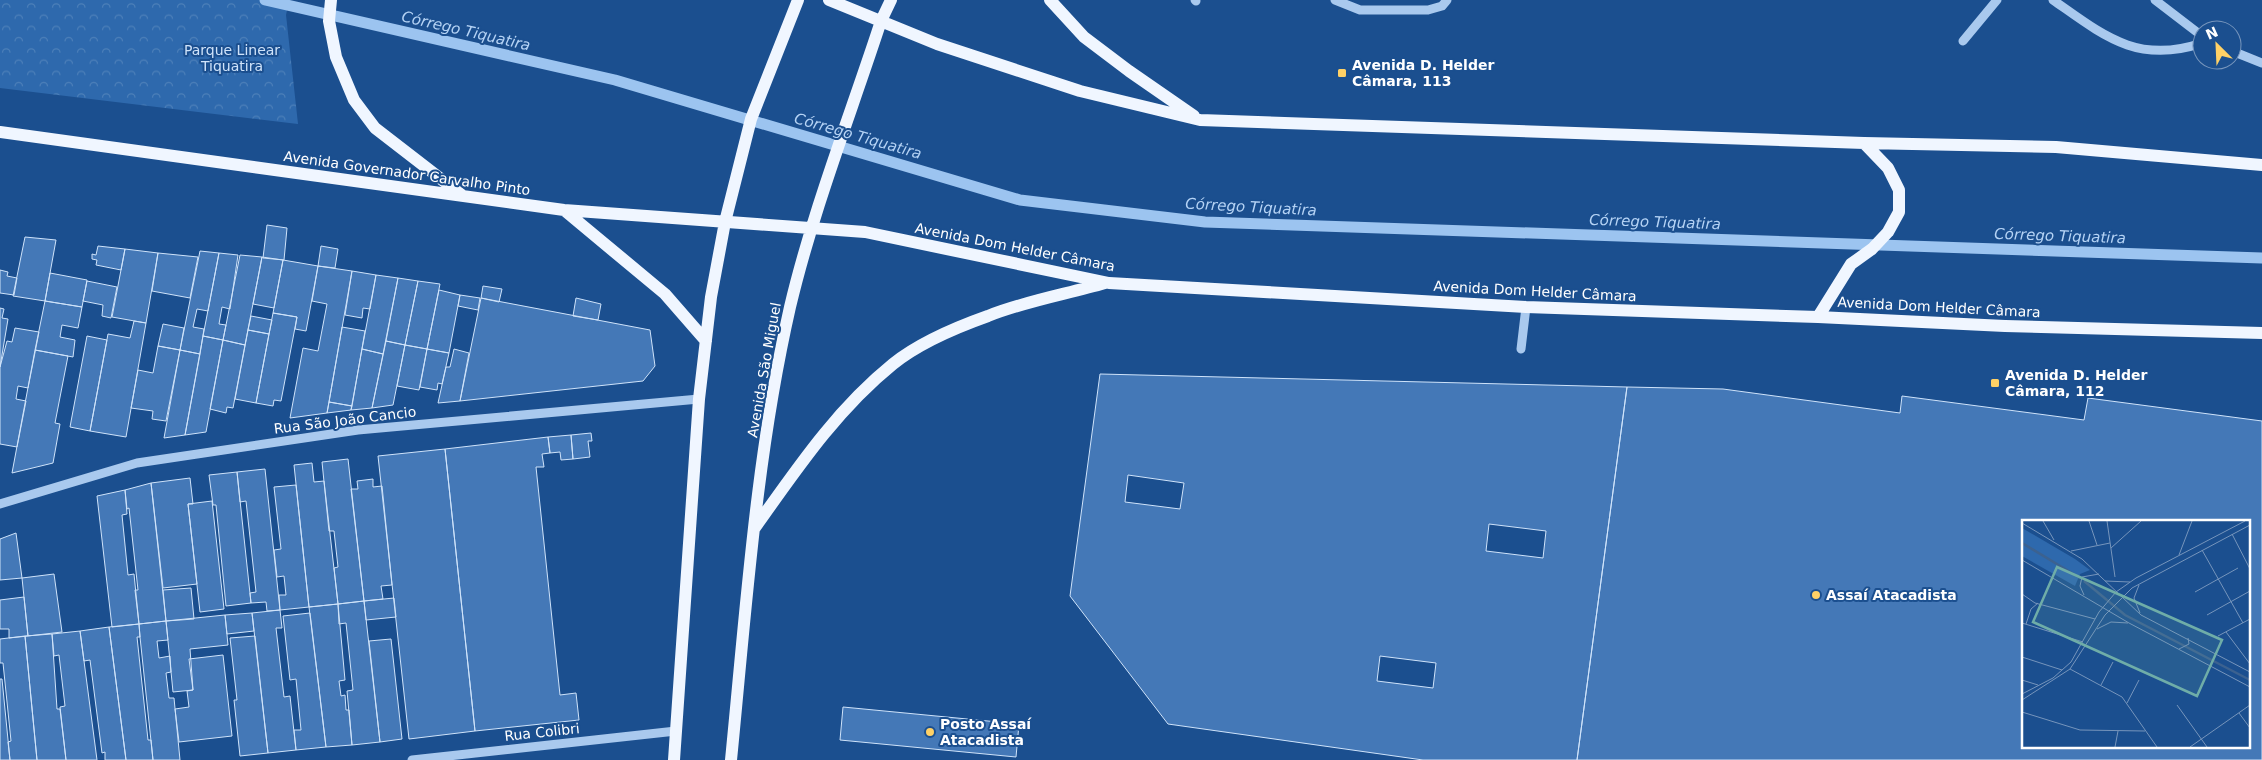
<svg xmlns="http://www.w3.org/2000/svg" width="2262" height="760" font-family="'DejaVu Sans',sans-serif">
<defs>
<pattern id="park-crowns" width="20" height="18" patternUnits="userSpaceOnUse" patternTransform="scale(1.25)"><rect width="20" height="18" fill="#2e69ad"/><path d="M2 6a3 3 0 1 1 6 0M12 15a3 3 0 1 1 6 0" fill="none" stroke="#4d80b9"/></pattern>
</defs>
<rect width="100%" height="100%" fill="#1b4f8f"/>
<path fill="url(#park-crowns)" d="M0,0H289L286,15L298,124L0,88Z"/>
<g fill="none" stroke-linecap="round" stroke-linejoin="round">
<path stroke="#9cc4f0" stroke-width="11" d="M265,0L615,80L1020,200L1205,222L2262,258"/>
</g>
<path fill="#4478b7" stroke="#cfe3fa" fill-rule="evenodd" d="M267,225L287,228L284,260L263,258Z
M25,237L56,240L45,301L13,296Z
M98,246L125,249L121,270L96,265L97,260L92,259V254L96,255Z
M321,246L338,249L335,268L318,266Z
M125,249L158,253L146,323L112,317Z
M200,251L219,253L208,311L197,309L193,327L204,329L200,354L180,350Z
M158,253L198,257L190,298L152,291Z
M219,253L238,255L230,309L222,307L219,324L226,325L223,340L203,336Z
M240,255L262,257L245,345L223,340Z
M262,257L283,260L274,308L253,304Z
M283,260L318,266L306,331L295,329L297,317L273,313Z
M318,266L352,271L329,402L327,413L290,418L303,348L318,351L327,304L312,301Z
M0,270L8,272L7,276L17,278L14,295L0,293Z
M352,271L376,275L370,309L363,308L362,318L345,315Z
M50,273L87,280L82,307L45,301Z
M376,275L398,278L383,354L362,349Z
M398,278L418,281L405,345L386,341Z
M87,281L117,287L111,318L102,316L103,305L83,301Z
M418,281L440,284L427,349L405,345Z
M483,286L502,289L499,302L481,298Z
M439,290L460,295L449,353L427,349Z
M460,295L480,298L478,310L458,306Z
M481,298L650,330L655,366L643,381L460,401Z
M576,298L601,304L598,320L573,316Z
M45,301L82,307L78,328L62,325L60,337L75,340L73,357L35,350Z
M0,308L4,309L2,318L8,319L0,367Z
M273,313L297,317L281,401L274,400L273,406L256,403Z
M251,316L272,320L269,334L248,330Z
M134,321L146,323L126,437L90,431L108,334L130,338Z
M163,324L184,328L180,350L158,346Z
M342,327L365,331L352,406L329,402Z
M15,328L39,332L28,388L18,386L16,399L26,401L17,447L0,444V367L7,341L12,342Z
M248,330L269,334L256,403L235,399Z
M87,336L107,340L90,431L70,427Z
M203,336L223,340L206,432L185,435Z
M223,340L245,345L233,408L227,407L226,413L210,409Z
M386,341L405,345L393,405L372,408Z
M405,345L427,349L419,390L397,386Z
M158,346L180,350L166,421L152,419L153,411L131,408L138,370L153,373Z
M362,349L383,354L372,408L351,410Z
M427,349L449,353L442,384L438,383L437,390L420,387Z
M454,349L469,353L460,401L438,403L446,367H450Z
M35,350L68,356L55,423L60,424L53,463L12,473Z
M180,350L200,354L185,435L164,438Z
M1100,374L1627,387L1577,760H1423L1168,724L1070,596ZM1128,475L1184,483L1180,509L1125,502ZM1489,524L1546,531L1543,558L1486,551ZM1380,656L1436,663L1433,688L1377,681Z
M1627,387L1723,389L1900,413L1902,396L2084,420L2088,398L2262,421V760H1577ZM2023,521H2248V746H2023Z
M329,402L352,406L351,410L327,413Z
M591,433L592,441H588L590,457L573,459L571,435Z
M571,435L573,459L561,460L560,452L550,453L548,437Z
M548,437L550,453L542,454L544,467H536L560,695L576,693L579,720L475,731L445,449Z
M445,449L475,731L409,739L378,456Z
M348,459L364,601L338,604L334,568L338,567L334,531H329L322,462Z
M312,463L314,482L324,481L338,604L309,607L294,465Z
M265,469L280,610L267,611L266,602L251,603L250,593L256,592L246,501L240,502L237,472Z
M237,472L251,603L226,606L216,505H213L209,475Z
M190,478L193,504H188L197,584L163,588L151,483Z
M373,479V487L382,486L392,585L381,586L383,599L364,601L351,489H358L357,481Z
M151,483L166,621L139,624L135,590H138L129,508L127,509L125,490Z
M296,485L309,607L280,610L279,595H286L284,576L277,577L274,550L281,549L274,487Z
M125,490L127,514L122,515L128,575L134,574L139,624L112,627L97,496Z
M212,501L224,609L200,612L188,504Z
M16,533L22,578L0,580V539Z
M54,574L62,632L28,636L22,578Z
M191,588L194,619L166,621L163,590Z
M24,597L28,636L9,638V629H0V600Z
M394,598L396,617L366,620L364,601Z
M364,601L380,742L352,745L347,691L353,690L346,623L339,624L338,604Z
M338,604L345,680L339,681L341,696L345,695L346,710H349L352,745L326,747L309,607Z
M280,610L282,628H276L284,697L290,696L296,750L268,753L252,613Z
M252,613L254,631L227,634L225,615Z
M310,613L326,747L296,750L294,730H301L296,679L290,680L283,616Z
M225,615L228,645L190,649L193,690L173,692L166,621Z
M166,621L168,640L157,641L159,658L170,656L171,672L166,673L169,698H174L180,760H153L140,637L139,624Z
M139,624L140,637H137L148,740H151L153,760H126L109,627Z
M109,627L126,760H105V752L102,753L90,660L84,661L80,631Z
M80,631L84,661L97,760H66L60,707L65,706L59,655L54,656L52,634Z
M52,634L57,709H60L66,760H37L25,636Z
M25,636L37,760H10L8,742L11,741L3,663H0V639Z
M255,636L268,753L240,756L234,700H237L230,638Z
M391,639L402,739L380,742L369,641Z
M223,655L232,736L179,742L175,709L189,707L187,691L193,690L189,659Z
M0,679H2L10,760H0Z
M843,707L1019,724L1016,757L840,740Z"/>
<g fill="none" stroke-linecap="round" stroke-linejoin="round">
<path stroke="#a9c9ee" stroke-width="9" d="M1195,0L1196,1
M1335,0L1360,10H1428L1442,6L1447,0
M2053,0C2103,35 2137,65 2202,43
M2155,0L2202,36
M1963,41L1997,0
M2232,51L2262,63
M1521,349L1526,307
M0,504L137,463L358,430L699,399
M412,760L676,731"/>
<path stroke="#f0f6ff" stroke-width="12" d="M331,0L329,21L336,57L354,100L375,128L463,196
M829,0L937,44L1080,91L1200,120L1864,143L2056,147L2262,165
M1050,0L1084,37L1129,71L1194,116
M0,132L564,210L865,232L1109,283L1526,307L1818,317L2005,326L2262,333
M564,210L665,294L706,341
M1818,317L1851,264L1872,249L1888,232L1899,212V190L1888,168L1864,143
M754,529C796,470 836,410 893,364C919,343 957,327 988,316C1025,301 1067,294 1105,283
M674,760L699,399L711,297L725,222L751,119L798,0
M731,760C746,609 756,456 790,307C813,210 850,116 881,21L891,0"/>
</g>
<g fill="#ffd166" stroke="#1b4f8f" stroke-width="2">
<rect x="1337" y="68" width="10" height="10" rx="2.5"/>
<rect x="1990" y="378" width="10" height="10" rx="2.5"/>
<circle cx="1816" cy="595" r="5"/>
<circle cx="930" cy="732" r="5"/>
</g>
<g text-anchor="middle" stroke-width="4" stroke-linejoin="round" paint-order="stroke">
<g font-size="14" fill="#cfe3fa" stroke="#1b4f8f">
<text x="232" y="55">Parque Linear<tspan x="232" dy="16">Tiquatira</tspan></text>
</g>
<g font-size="14" font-weight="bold" fill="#fff" stroke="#1b4f8f" text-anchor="start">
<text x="1352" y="70">Avenida D. Helder<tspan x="1352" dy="16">Câmara, 113</tspan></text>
<text x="2005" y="380">Avenida D. Helder<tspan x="2005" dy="16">Câmara, 112</tspan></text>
<text x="1826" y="600">Assaí Atacadista</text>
<text x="940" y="729">Posto Assaí<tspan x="940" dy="16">Atacadista</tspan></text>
</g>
<g font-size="14" fill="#fff" stroke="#1b4f8f">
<text transform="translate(407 173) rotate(8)" y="5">Avenida Governador Carvalho Pinto</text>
<text transform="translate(1015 247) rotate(11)" y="5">Avenida Dom Helder Câmara</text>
<text transform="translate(1535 291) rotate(3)" y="5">Avenida Dom Helder Câmara</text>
<text transform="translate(1939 307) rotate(3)" y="5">Avenida Dom Helder Câmara</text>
<text transform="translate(764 370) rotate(-80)" y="5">Avenida São Miguel</text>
<text transform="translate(345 420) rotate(-7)" y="5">Rua São João Cancio</text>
<text transform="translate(542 732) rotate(-6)" y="5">Rua Colibri</text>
</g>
<g font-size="15" font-style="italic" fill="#b5d3f5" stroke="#1b4f8f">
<text transform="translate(466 31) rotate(13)" y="5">Córrego Tiquatira</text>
<text transform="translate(858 136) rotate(16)" y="5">Córrego Tiquatira</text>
<text transform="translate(1251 207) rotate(3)" y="5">Córrego Tiquatira</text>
<text transform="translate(1655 222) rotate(2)" y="5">Córrego Tiquatira</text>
<text transform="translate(2060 236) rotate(2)" y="5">Córrego Tiquatira</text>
</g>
</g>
<g transform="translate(2022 520)">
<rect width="228" height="228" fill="#1b4f8f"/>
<path d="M0,8L53,39L68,50L58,54L53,66L0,36Z" fill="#2e69ad"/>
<path fill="none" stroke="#3c6290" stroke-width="2.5" d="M0,23L58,58M62,61L103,95L228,160"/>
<path fill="none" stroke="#7695bc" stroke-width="1" d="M21,1L32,20M67,1L75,25M85,1L93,57M0,3L60,39L119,95L228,152M210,14L228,49M89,28L119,1M180,30L221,103M49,31L88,23M157,35L170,1M0,40L107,103L228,167M83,61L108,62M117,65L112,78L118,93M173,72L216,48M0,74L13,83L73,99M62,75L58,66L60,57L77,54M185,95L228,71M0,103L61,122M4,104L9,89L16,83M75,109L89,102L106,103M204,112L228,144M196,116L228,99M157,129L167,124L166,118M0,137L40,150M48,149L100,177L135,227M0,160L16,165M79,165L91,142M0,174L31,158L49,142L77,92L94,72L114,58L223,1M0,180L48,149L83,95L110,68L228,5M105,183L117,160M155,185L185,227M0,192L58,210L123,211M217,193L228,208M93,227L96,211M168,227L228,185"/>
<path fill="#6fada8" fill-opacity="0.15" stroke="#6fada8" stroke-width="2.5" d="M35,47L200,120L175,176L11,102Z"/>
<rect width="228" height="228" fill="none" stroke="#fff" stroke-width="2.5"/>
</g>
<g transform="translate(2217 45) rotate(336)"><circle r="24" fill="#1b4f8f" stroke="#7695bc"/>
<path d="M0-4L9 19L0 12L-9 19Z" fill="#ffd166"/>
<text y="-8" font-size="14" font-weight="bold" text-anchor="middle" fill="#ffffff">N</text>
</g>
</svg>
